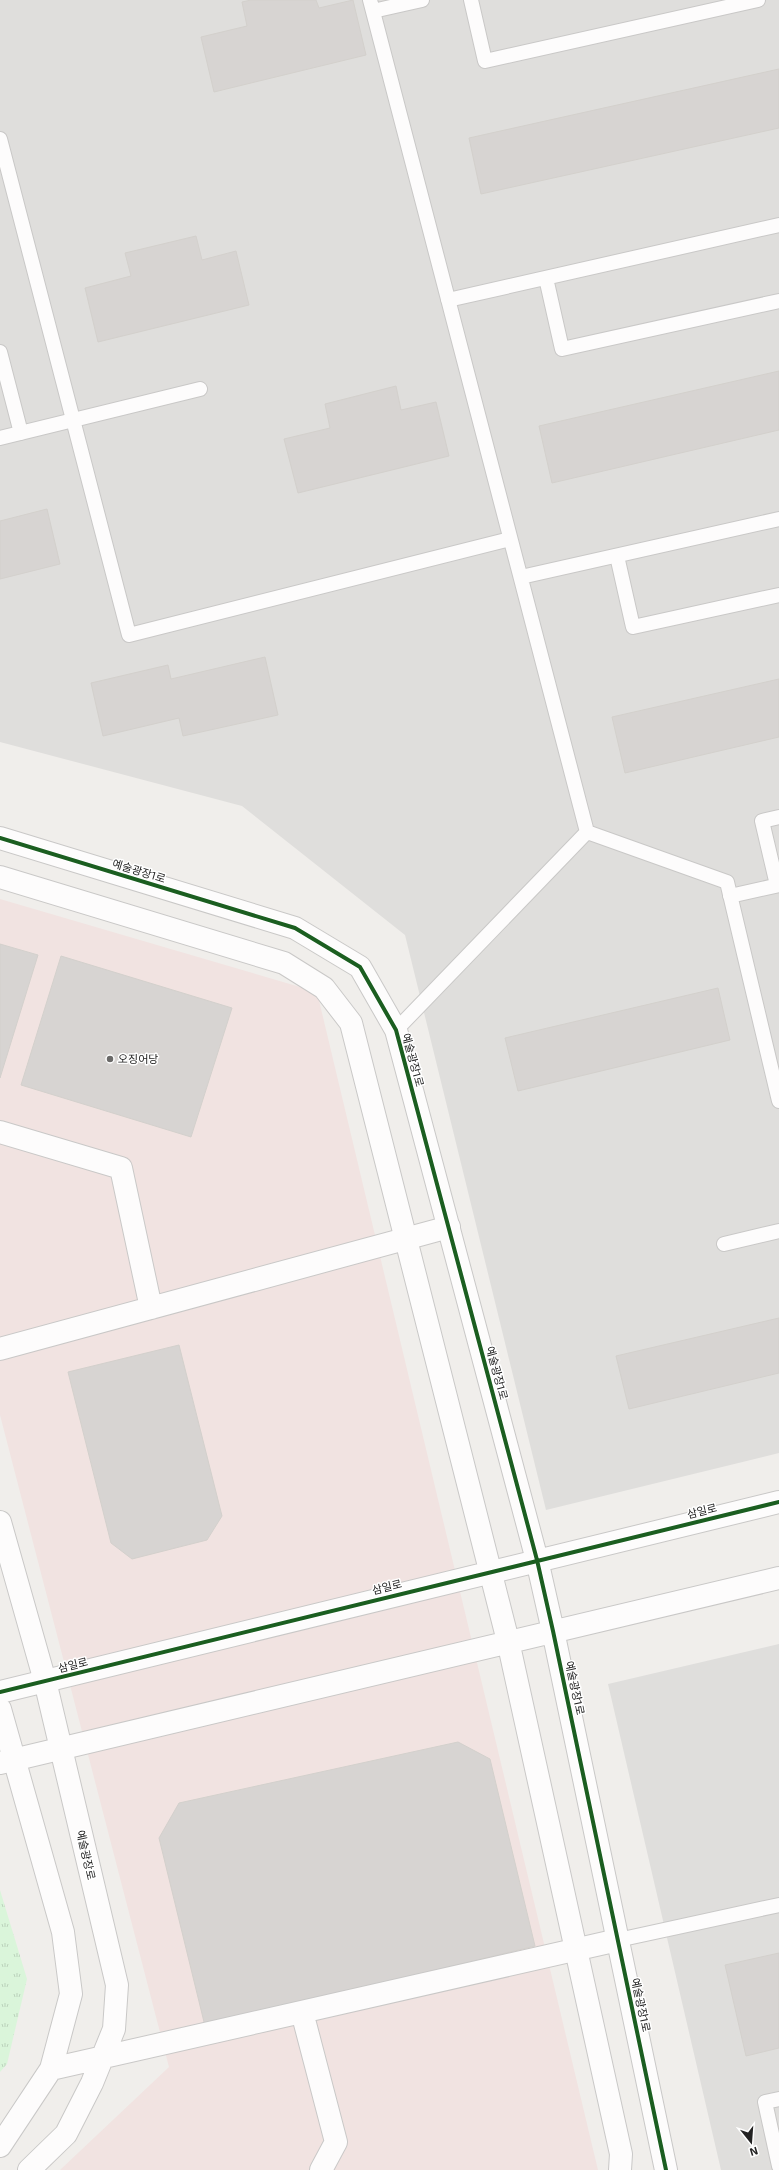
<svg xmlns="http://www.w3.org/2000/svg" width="779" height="2170" font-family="'Exo 2','Noto Sans KR',sans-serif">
<defs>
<pattern id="park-tufts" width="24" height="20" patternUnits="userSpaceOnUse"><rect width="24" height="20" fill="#daf5da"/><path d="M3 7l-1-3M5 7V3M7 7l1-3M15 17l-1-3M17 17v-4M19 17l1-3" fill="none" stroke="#bbd2bb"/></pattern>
</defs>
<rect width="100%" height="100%" fill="#f0eeeb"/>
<path fill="#dfdedc" d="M0,0H779V1453L546,1510L405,935L242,806L0,742Z
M779,1644V2170H721L608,1684Z"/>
<path fill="#f1e3e1" d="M0,899L317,992L598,2170H60L169,2067L0,1415Z"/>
<path fill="url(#park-tufts)" d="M0,1890L27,1979L7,2064L0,2072Z"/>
<path fill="#d7d4d2" stroke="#d3d0cc" d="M251,0H316L319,8L353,0L366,55L214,92L201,37L247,26L242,2Z
M779,69V128L481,194L469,138Z
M196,236L202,260L236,251L249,305L98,342L85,288L131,276L125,253Z
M779,371V430L552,483L539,426Z
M396,386L401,410L436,402L449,456L298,493L284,439L330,428L325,404Z
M47,509L60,564L0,579V521Z
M265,657L278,715L183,736L179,718L103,736L91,683L168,665L171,679Z
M779,679V737L625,773L612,717Z
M0,944L38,955L0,1078Z
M61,956L232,1008L191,1137L21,1085Z
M718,988L730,1040L518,1091L505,1038Z
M779,1318V1373L629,1409L616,1356Z
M179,1345L222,1516L207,1540L132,1559L111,1543L68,1372Z
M458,1742L490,1759L535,1946L205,2026L159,1838L179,1803Z
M779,1953V2048L746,2056L725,1965Z"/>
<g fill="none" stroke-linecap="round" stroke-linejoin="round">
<g stroke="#c9c8c7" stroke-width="16">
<path id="service" d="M370,0L587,832L396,1030
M471,0L485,61L758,0
M373,11L422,0
M0,139L129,635L510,539
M546,278L562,349L779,301
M448,300L779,225
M0,352L21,433
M0,438L200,389
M617,556L633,627L779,595
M521,577L779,519
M587,832L727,882L779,1101
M777,885L762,821L779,817
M730,896L779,885
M724,1244L779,1231
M618,1940L779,1905
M779,2099L765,2102L779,2166"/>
</g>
<g stroke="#c9c8c7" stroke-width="24">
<path id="minor" d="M0,1132L121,1168L151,1308
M0,1349L449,1227
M0,1522L45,1681L117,1985L114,2029L92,2083L66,2134L29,2170
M0,1709L63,1932L71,1994L51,2069L0,2146
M302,2012L336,2142L321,2170
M51,2069L618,1940"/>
</g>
<g stroke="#c9c8c7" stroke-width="24">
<path id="tertiary" d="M0,838L295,928L360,967L396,1030L537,1560L553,1631L666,2170
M0,877L284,963L324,988L351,1023L508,1641L621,2154L620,2170
M0,1692L779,1502
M0,1763L779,1578"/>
</g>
<use href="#service" stroke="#fdfcfc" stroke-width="14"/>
<use href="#minor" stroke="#fdfcfc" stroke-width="22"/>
<use href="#tertiary" stroke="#fdfcfc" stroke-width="22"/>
<g stroke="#fff" stroke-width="6">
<path id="cycleway" d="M0,838L295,928L360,967L396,1030L537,1560L553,1631L666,2170
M0,1692L779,1502"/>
</g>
<use href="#cycleway" stroke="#1b5e20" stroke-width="4"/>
</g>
<circle fill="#6a6968" stroke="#fff" stroke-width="1.5" cx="110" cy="1059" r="4"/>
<g text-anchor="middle" stroke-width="3" stroke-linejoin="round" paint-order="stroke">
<g font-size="11" fill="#222" stroke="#fff">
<text transform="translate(139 871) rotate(17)" y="4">예술광장1로</text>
<text transform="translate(413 1060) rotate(75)" y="4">예술광장1로</text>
<text transform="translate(497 1373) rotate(75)" y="4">예술광장1로</text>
<text transform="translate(702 1511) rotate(-14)" y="4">삼일로</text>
<text transform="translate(387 1587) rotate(-14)" y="4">삼일로</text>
<text transform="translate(73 1665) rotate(-14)" y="4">삼일로</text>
<text transform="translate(575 1688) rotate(78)" y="4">예술광장1로</text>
<text transform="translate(86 1855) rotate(77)" y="4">예술광장로</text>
<text transform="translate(641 2005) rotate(78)" y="4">예술광장1로</text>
</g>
<g font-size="11" fill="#222" stroke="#fff" text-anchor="start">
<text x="118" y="1063">오징어당</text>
</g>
</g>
<g transform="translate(751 2142) rotate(163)" stroke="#ffffff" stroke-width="3" paint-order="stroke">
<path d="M0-3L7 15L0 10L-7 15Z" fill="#222222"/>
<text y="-6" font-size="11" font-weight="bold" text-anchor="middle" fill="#222222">N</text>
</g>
</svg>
